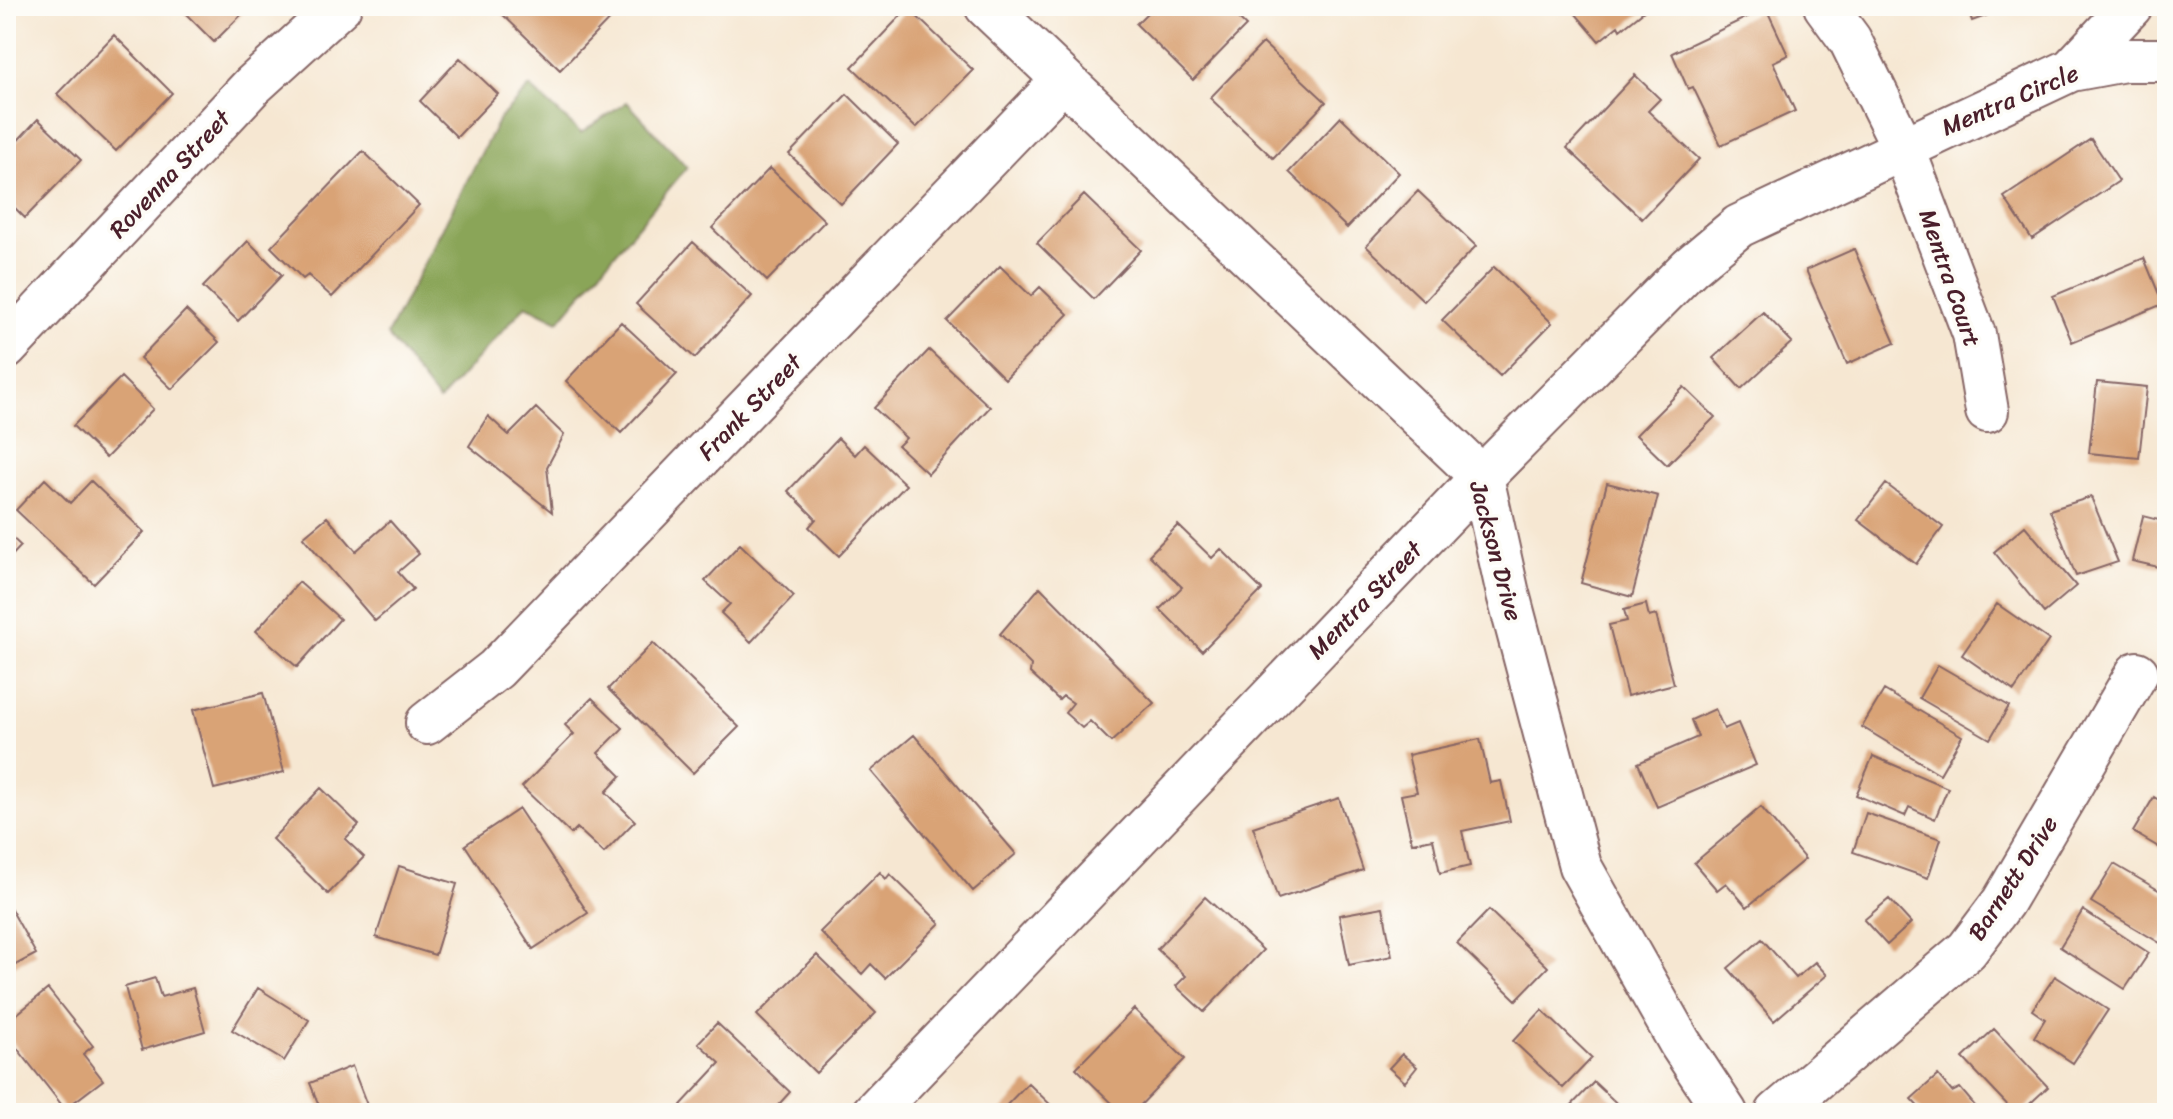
<svg xmlns="http://www.w3.org/2000/svg" width="2173" height="1119" font-family="Sriracha,sans-serif">
<rect width="100%" height="100%" fill="#fdfcf7"/>
<filter id="ink" filterUnits="userSpaceOnUse"><feTurbulence type="fractalNoise" baseFrequency=".0125" numOctaves="2"/><feDisplacementMap in="SourceGraphic" scale="16" xChannelSelector="R" yChannelSelector="G"/><feConvolveMatrix kernelMatrix="1 2 1 2 8 2 1 2 1" color-interpolation-filters="sRGB"/></filter>
<filter id="wash" filterUnits="userSpaceOnUse"><feTurbulence type="fractalNoise" baseFrequency=".006" numOctaves="4" result="noise"/><feDisplacementMap in="SourceGraphic" scale="32" xChannelSelector="R" yChannelSelector="G"/><feGaussianBlur stdDeviation="1.8" result="paint"/><feColorMatrix in="noise" values="0 0 0 0 0 0 0 0 0 0 0 0 0 0 0 0 0 1.4 0 .05"/><feComposite in="paint" operator="in"/></filter>
<g filter="url(#wash)">
<rect width="100%" height="100%" fill="#f6e7d2"/>
<path fill="#8aa558" stroke="#6a6242" stroke-width="2" d="M530,87L581,133L627,102L687,167L559,321L526,305L439,401L387,335L499,119Z"/>
<g id="blocks">
<path fill="#d9a376" d="M178,6H250L214,42Z
M494,6H622L560,70Z
M1154,6H1225L1246,26L1193,80L1136,24Z
M1569,6H1642L1645,10L1620,30L1618,26L1599,41Z
M1967,6H2013L1972,21Z
M908,8L973,70L916,128L852,67Z
M1766,8L1788,55L1773,62L1795,111L1721,145L1693,87L1688,89L1672,53Z
M114,35L172,93L116,151L57,94Z
M1263,43L1326,102L1273,158L1210,98Z
M460,58L498,94L457,137L420,101Z
M1635,75L1660,99L1648,111L1699,159L1642,219L1567,148Z
M847,94L898,144L841,204L789,154Z
M1341,117L1399,173L1347,228L1289,172Z
M38,119L81,160L25,218L6,199V153Z
M2091,139L2119,181L2032,239L2004,197Z
M363,151L419,205L332,297L308,275L303,279L271,247Z
M770,168L825,221L767,281L712,228Z
M1418,191L1476,246L1424,301L1366,246Z
M1084,195L1141,250L1094,299L1037,243Z
M248,241L282,275L238,321L203,287Z
M693,242L752,296L695,358L636,304Z
M1854,249L1895,343L1847,364L1806,270Z
M2144,258L2163,304L2072,342L2053,296Z
M1000,266L1031,296L1040,287L1068,314L1005,379L947,321Z
M1494,267L1552,323L1500,376L1442,320Z
M186,310L219,342L172,389L140,358Z
M1763,312L1792,342L1741,389L1713,358Z
M621,322L677,374L621,433L566,381Z
M929,350L990,407L928,474L898,446L906,438L874,408Z
M121,377L153,409L106,458L73,426Z
M2097,382L2147,387L2139,458L2089,453Z
M1684,387L1715,417L1667,465L1636,435Z
M536,408L564,435L547,467L552,512L469,446L488,416L509,435Z
M838,438L855,455L864,445L906,485L839,556L809,527L816,519L788,491Z
M45,479L70,503L91,481L144,532L94,584L16,510Z
M1607,483L1658,496L1632,597L1581,583Z
M1886,484L1943,527L1916,564L1858,520Z
M2091,497L2118,562L2076,576L2050,510Z
M2143,516L2167,522V569L2132,561Z
M327,517L356,551L390,521L419,554L398,572L413,589L375,621L303,537Z
M1178,525L1212,558L1221,549L1262,590L1202,651L1160,609L1182,587L1149,555Z
M2025,526L2076,586L2044,613L1994,552Z
M6,532L21,546L6,562Z
M740,544L794,596L751,642L721,613L730,604L705,581Z
M299,582L340,619L297,667L256,631Z
M1040,587L1154,703L1111,742L1090,721L1082,728L1065,713L1073,703L1063,696L1059,700L1030,673L1031,665L1000,634Z
M1646,604L1649,617L1656,615L1674,684L1627,696L1609,625L1627,621L1624,610Z
M1997,604L2049,640L2014,691L1962,655Z
M653,643L739,727L693,773L608,689Z
M1938,665L2009,706L1990,739L1919,698Z
M1884,690L1962,736L1940,774L1862,727Z
M263,693L284,772L214,789L193,710Z
M592,698L623,728L598,753L621,776L606,792L635,821L604,853L577,828L571,834L522,787L574,734L565,725Z
M1715,709L1724,729L1738,723L1756,765L1657,807L1638,763L1698,737L1691,720Z
M914,735L1016,854L973,891L871,771Z
M1480,739L1490,783L1501,781L1510,821L1462,831L1470,866L1440,873L1433,839L1412,843L1401,795L1417,792L1408,755Z
M1873,756L1948,788L1935,819L1909,807L1905,816L1856,795Z
M321,788L359,825L345,839L364,857L328,894L272,839Z
M2154,797L2167,805V852L2133,832Z
M1339,798L1363,870L1278,899L1253,827Z
M1761,807L1805,859L1747,907L1726,883L1717,890L1694,863Z
M519,809L588,913L533,949L465,845Z
M1866,813L1941,839L1928,878L1853,852Z
M2114,864L2167,895V932L2160,943L2091,902Z
M399,866L457,884L435,955L376,937Z
M880,872L886,879L890,874L940,923L885,978L871,964L862,974L820,932Z
M1205,897L1263,950L1204,1012L1176,986L1186,976L1157,949Z
M1889,899L1911,923L1887,945L1864,920Z
M6,900L36,954L6,970Z
M1383,907L1392,956L1349,965L1339,915Z
M1489,910L1548,967L1516,1000L1457,943Z
M2083,910L2149,953L2125,989L2060,947Z
M1762,939L1796,978L1815,962L1827,975L1774,1021L1728,968Z
M817,955L876,1013L816,1073L757,1015Z
M2055,976L2108,1010L2073,1063L2034,1037L2045,1019L2032,1010Z
M155,978L161,997L193,988L205,1031L142,1050L125,987Z
M258,988L309,1020L284,1061L232,1030Z
M48,989L93,1046L83,1054L103,1080L65,1109L6,1034V1023Z
M1134,1009L1185,1059L1133,1113H1122L1076,1068Z
M1542,1010L1592,1058L1563,1088L1513,1041Z
M717,1023L790,1092L771,1113H689L681,1105L720,1063L698,1043Z
M1994,1029L2048,1087L2020,1113H2015L1963,1058Z
M1402,1054L1417,1067L1405,1082L1389,1068Z
M352,1066L370,1113H322L310,1083Z
M1938,1075L1952,1092L1960,1088L1981,1113H1924L1911,1099Z
M1594,1082L1627,1113H1564Z
M1028,1083L1059,1113H999Z"/>
</g>
</g>
<g filter="url(#ink)">
<use href="#blocks" fill-opacity="0" stroke="#866565" stroke-width="2"/>
<g fill="none" stroke-linecap="round" stroke-linejoin="round">
<g stroke="#866565" stroke-width="46">
<path id="minor" d="M986,6L1482,477L1508,594L1580,866L1680,1043L1726,1113
M1825,6L1850,40L1903,147L1974,334L1987,411
M2071,70L2131,6
M6,348L252,86L340,6
M427,723L496,669L1063,80
M873,1113L1482,477L1690,267L1739,226L2071,70L2125,60H2167
M1777,1113L1967,950L2003,902L2137,673"/>
</g>
<use href="#minor" stroke="#fff" stroke-width="42"/>
</g>
</g>
<g text-anchor="middle" stroke-width="7" stroke-linejoin="round" paint-order="stroke">
<g font-size="24" fill="#4a1f2b" stroke="#fdfcf7">
<text transform="translate(2010 100) rotate(-23)" y="8">Mentra Circle</text>
<text transform="translate(170 174) rotate(-47)" y="8">Rovenna Street</text>
<text transform="translate(1950 278) rotate(71)" y="8">Mentra Court</text>
<text transform="translate(750 407) rotate(-46)" y="8">Frank Street</text>
<text transform="translate(1496 551) rotate(75)" y="8">Jackson Drive</text>
<text transform="translate(1365 600) rotate(-46)" y="8">Mentra Street</text>
<text transform="translate(2013 878) rotate(-57)" y="8">Barnett Drive</text>
</g>
</g>
<rect width="2173" height="1119" fill="none" stroke="#fdfcf7" stroke-width="32"/>
</svg>
